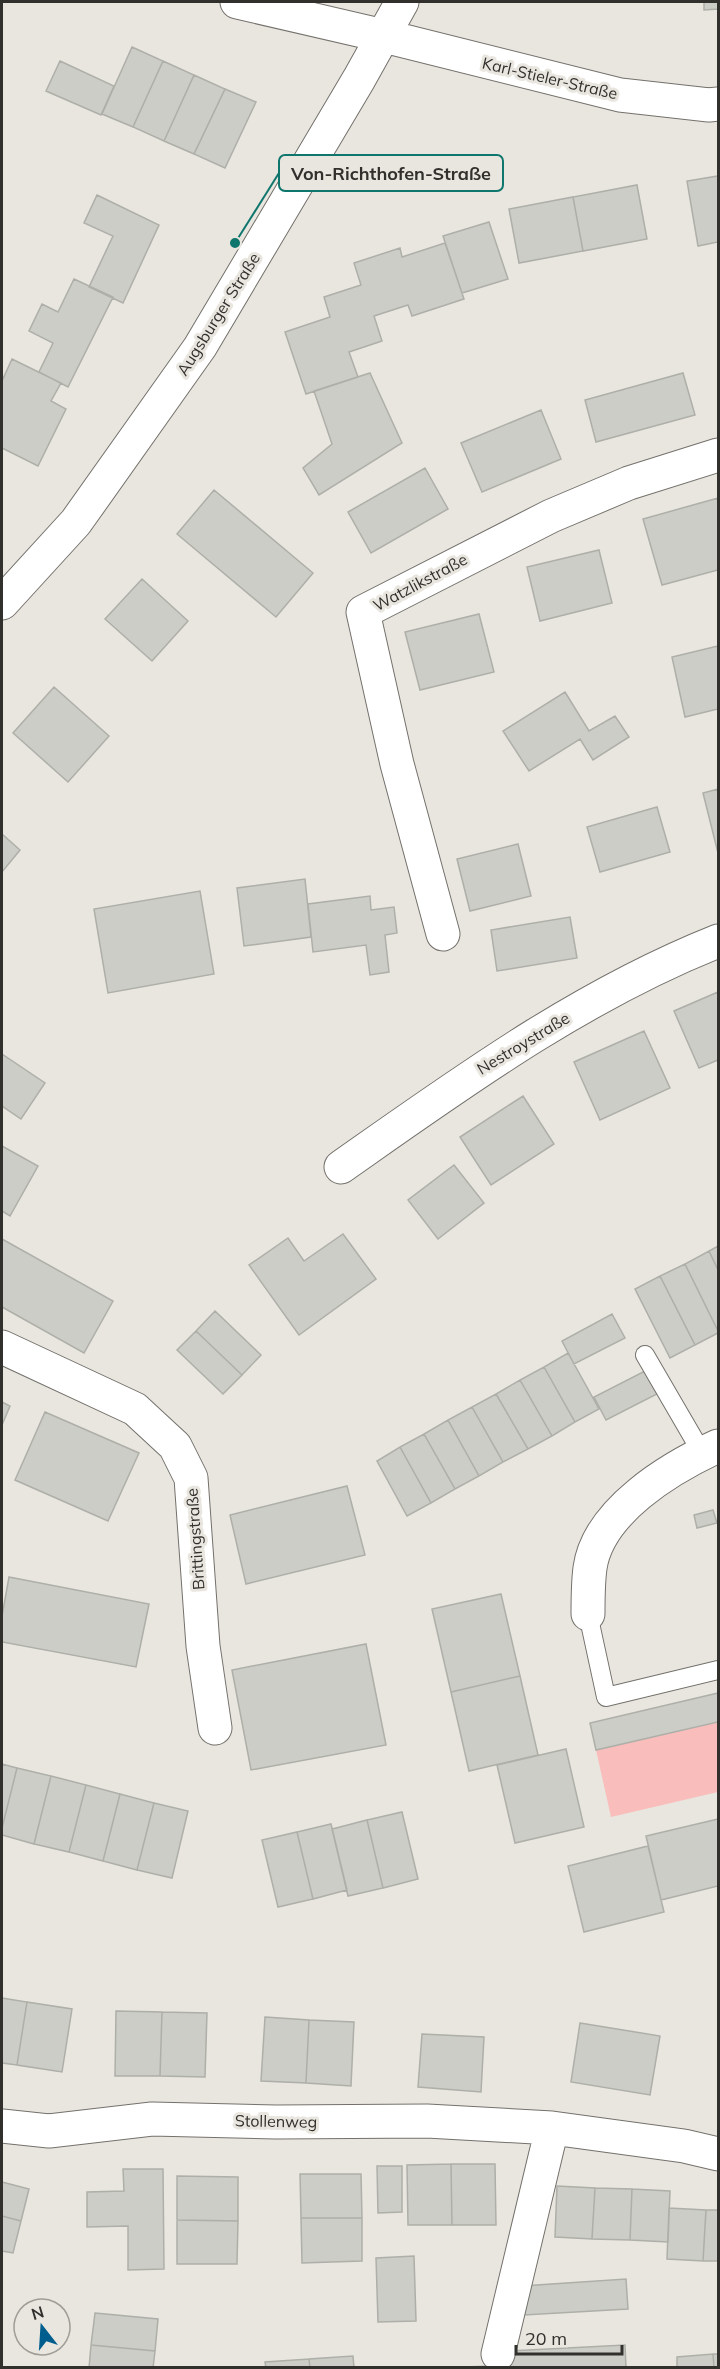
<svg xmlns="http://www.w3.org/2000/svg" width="720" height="2369" font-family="Mulish,sans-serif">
<rect width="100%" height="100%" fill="#e9e6df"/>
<path fill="#f9bebc" d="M718,1722V1792L611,1817L596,1750Z"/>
<path fill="#cbcdc6" stroke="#aeafa8" stroke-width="1.5" d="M704,2H718V9L704,10Z
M132,47L163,61L133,127L102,114Z
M60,61L114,86L101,115L46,91Z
M163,61L194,75L164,141L133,127Z
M194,75L225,89L194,154L164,141Z
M225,89L256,102L225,168L194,154Z
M718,176V242L698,246L687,181Z
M637,185L647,239L583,251L573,197Z
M97,195L159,225L123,303L89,287L113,236L84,223Z
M573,197L583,251L519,263L509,209Z
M489,222L508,279L462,293L443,236Z
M445,243L464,299L412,316L408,305L374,316L382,341L349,352L358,377L306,394L285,332L330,317L324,297L361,285L354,263L400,248L402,257Z
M74,279L113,297L68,387L39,372L53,343L29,331L42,304L58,312Z
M12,359L61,383L51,401L66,409L38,466L2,448V381Z
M370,373L402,443L319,495L303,468L332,444L314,391Z
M683,373L695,415L596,442L585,400Z
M541,410L561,459L482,492L461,443Z
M425,468L448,509L371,553L348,512Z
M214,490L313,573L276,617L177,534Z
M718,498V570L662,585L643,519Z
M599,550L612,603L540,621L527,567Z
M142,579L188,621L152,661L105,619Z
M479,614L494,672L420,690L405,632Z
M718,646V709L685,717L672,657Z
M54,687L109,736L68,782L13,733Z
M565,692L589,731L615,716L629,737L593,760L580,739L529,771L503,731Z
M718,789V853L703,793Z
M657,807L670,852L600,872L587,827Z
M2,834L20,850L2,872Z
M518,844L531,896L470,911L457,859Z
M305,879L311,937L244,946L237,888Z
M200,891L214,974L108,993L94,909Z
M370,896L371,910L394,907L397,933L385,935L389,972L370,975L366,945L313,952L308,904Z
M570,917L577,958L497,971L491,930Z
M718,992V1060L699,1068L674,1011Z
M644,1031L670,1088L600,1120L574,1062Z
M2,1054L45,1083L21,1119L2,1106Z
M523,1096L554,1144L491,1185L460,1137Z
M2,1146L38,1166L10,1216L2,1211Z
M454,1165L484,1203L438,1239L408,1200Z
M343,1234L376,1279L299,1335L249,1265L288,1238L304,1261Z
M2,1239L113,1301L84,1353L2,1307Z
M718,1246V1270L709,1251Z
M709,1251L718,1270V1331L685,1264Z
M685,1264L718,1331V1333L695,1345L660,1276Z
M660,1276L695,1345L670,1358L635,1289Z
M215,1311L261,1355L242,1375L196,1331Z
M612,1314L625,1338L574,1364L562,1341Z
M196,1331L242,1375L223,1394L177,1350Z
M568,1353L599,1409L575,1422L544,1367Z
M544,1367L575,1422L552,1436L520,1380Z
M645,1371L657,1394L606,1420L594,1397Z
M520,1380L552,1436L528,1449L496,1394Z
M496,1394L528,1449L503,1462L472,1407Z
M2,1402L10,1406L2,1425Z
M472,1407L503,1462L479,1476L448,1420Z
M45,1412L139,1453L108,1521L15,1480Z
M448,1420L479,1476L455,1489L424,1434Z
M424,1434L455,1489L431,1503L400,1447Z
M400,1447L431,1503L407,1516L377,1461Z
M347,1486L365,1555L246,1584L230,1515Z
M713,1510L717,1523L697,1528L694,1515Z
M9,1577L149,1604L136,1667L2,1642V1616Z
M501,1594L520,1676L451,1692L432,1609Z
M366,1644L386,1745L251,1770L232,1670Z
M520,1676L538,1755L469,1771L451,1692Z
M718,1693V1722L596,1750L590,1723Z
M566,1749L584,1827L515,1843L497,1765Z
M2,1764L17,1768L2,1828Z
M17,1768L51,1776L34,1844L2,1835V1828Z
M51,1776L86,1785L69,1852L34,1844Z
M86,1785L120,1794L103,1861L69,1852Z
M120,1794L154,1803L137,1870L103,1861Z
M154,1803L188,1811L172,1878L137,1870Z
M402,1812L418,1879L383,1888L367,1820Z
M718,1819V1886L661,1900L646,1836Z
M367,1820L383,1888L348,1896L332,1829Z
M331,1824L347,1890L313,1899L297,1832Z
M297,1832L313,1899L278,1907L262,1840Z
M648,1846L664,1912L584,1932L568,1866Z
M2,1998L27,2002L17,2065L2,2063Z
M27,2002L72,2009L62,2072L17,2065Z
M116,2011L162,2012L160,2076H115Z
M162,2012L207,2013L205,2077L160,2076Z
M265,2017L309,2020L306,2083L261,2081Z
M309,2020L354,2022L351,2086L306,2083Z
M580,2023L660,2036L650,2095L571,2082Z
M422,2034L484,2037L481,2092L418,2087Z
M451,2164H495L496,2225H452Z
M451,2164L452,2225H408L407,2165Z
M377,2166H402V2212L378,2213Z
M123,2169H163L164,2269L128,2270V2226L87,2227V2192L124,2191Z
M300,2174H361L362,2218H301Z
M177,2176L238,2177V2221L177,2220Z
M2,2182L29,2189L21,2221L2,2216Z
M557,2186L595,2188L592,2239L555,2237Z
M595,2188L632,2189L630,2240L592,2239Z
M632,2189L670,2191L668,2242L630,2240Z
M669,2208L706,2210L703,2261L667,2259Z
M706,2210H718V2261H703Z
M2,2216L21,2221L13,2253L2,2251Z
M301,2218H362V2261L302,2263Z
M177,2220L238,2221L237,2264H177Z
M414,2256L416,2321L378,2322L376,2258Z
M626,2279L628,2309L524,2315L522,2286Z
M95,2313L158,2319L155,2351L91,2345Z
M91,2345L155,2351L153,2368H89Z
M625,2345L626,2368H510L509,2351Z
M713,2354L714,2368H677V2357Z
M713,2354H718V2368H714Z
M353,2356L354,2368H310L309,2359Z
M309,2359L310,2368H266L265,2362Z
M491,2366V2368H437Z"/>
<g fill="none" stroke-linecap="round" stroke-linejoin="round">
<g stroke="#74716c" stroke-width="20">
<path id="service" d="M645,1355L702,1453
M588,1614L606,1697L718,1670"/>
</g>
<g stroke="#74716c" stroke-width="35">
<path id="minor" d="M237,2L384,36
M443,934L397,764L363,612L551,516L629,483L718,455
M341,1167C462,1082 580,996 718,941
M2,1347L135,1409L175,1446L191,1478L203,1646L215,1728
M588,1614C588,1599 588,1583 590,1568C598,1511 670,1468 718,1446
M2,2126L49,2131L152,2119L276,2122L427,2121L552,2128L684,2146L718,2154
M498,2354L552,2128"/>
</g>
<g stroke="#74716c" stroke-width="35">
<path id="tertiary" d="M384,36L620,95L709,105L718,104
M2,603L76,522L200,347L359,79L402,2"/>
</g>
<use href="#service" stroke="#fff" stroke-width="18"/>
<use href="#minor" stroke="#fff" stroke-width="33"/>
<use href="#tertiary" stroke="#fff" stroke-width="33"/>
</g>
<g text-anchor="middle" stroke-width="6" stroke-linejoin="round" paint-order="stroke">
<g font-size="16" fill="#31302d" stroke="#e9e6df">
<text transform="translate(550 78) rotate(13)" y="6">Karl-Stieler-Straße</text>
<text transform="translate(218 314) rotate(-58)" y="6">Augsburger Straße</text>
<text transform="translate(420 582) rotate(-28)" y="6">Watzlikstraße</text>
<text transform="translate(523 1043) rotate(-31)" y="6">Nestroystraße</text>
<text transform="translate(195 1539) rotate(-94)" y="6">Brittingstraße</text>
<text transform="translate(276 2121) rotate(1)" y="6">Stollenweg</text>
</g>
</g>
<path fill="none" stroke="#0f766e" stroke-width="2" d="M235 243L279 173"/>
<circle fill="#0f766e" stroke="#e9e6df" stroke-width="2" cx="235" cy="243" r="6"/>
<rect fill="#e9e6df" stroke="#0f766e" stroke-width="2" x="279" y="155" width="224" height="36" rx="6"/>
<g font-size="18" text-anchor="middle" font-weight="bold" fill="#31302d">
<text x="391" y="180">Von-Richthofen-Straße</text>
</g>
<rect width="720" height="2369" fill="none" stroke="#31302d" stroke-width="6"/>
<g transform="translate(42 2327) rotate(343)"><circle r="28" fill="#e9e6df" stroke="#9f9d98" stroke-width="1.5"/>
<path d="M0-4.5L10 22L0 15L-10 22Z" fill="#005e8e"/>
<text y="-9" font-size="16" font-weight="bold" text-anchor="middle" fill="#31302d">N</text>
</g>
<path d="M516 2345v9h106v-9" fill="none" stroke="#31302d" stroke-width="3"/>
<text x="525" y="2345" font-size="18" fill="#31302d" stroke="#e9e6df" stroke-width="4.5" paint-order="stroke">20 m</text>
</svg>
